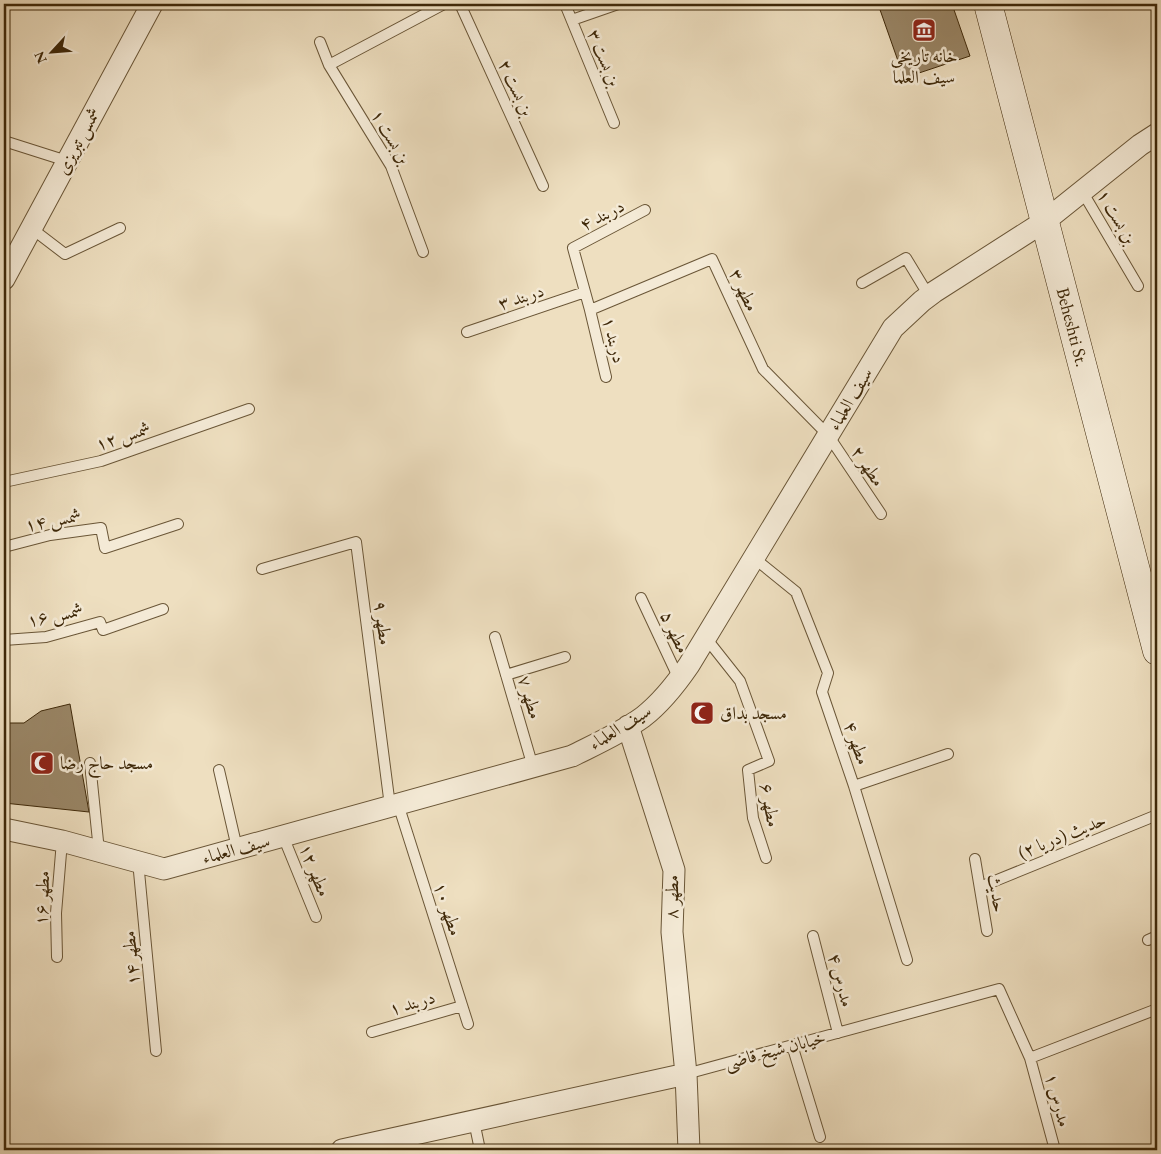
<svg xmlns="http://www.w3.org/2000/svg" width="1161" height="1154" font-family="'EB Garamond',Amiri,serif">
<rect width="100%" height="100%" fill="#eedfc0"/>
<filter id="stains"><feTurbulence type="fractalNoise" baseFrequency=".004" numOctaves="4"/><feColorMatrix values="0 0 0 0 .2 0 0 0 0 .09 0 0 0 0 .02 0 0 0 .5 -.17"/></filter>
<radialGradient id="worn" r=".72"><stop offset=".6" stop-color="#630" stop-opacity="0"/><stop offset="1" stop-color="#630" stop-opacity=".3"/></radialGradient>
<path fill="#9a8768" stroke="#3e2809" d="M878,4H952L970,56L904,78Z
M70,704L89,812L4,803V723H24L41,711Z"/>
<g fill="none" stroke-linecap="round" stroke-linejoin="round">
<g stroke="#6a5637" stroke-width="12">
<path id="service" d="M460,4L543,186
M565,4L614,123
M572,20L618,4
M320,42L329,65L391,166L423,252
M329,65L444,4
M4,141L67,161
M1082,191L1138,286
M31,228L65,254L120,228
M862,283L906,258L929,296
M590,310L712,259L763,369L828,435L881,514
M467,332L585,292
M606,377L590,310L573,248L645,210
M4,482L101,461L249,409
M4,547L50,535L101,528L105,548L178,524
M754,558L796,592L828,673L822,692L854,786L907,960
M262,569L356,542L390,806
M641,598L679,679
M495,637L533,767
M706,638L740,681L769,761L748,770L753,818L766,858
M4,640L46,637L100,622L103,630L163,609
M506,675L565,657
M90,763L99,851
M219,770L237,848
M854,786L948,754
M398,804L468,1024
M283,836L316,917
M975,859L987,931
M138,861L156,1051
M980,887L1157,815
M813,936L838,1033
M1148,940L1157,936
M57,957L56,913L62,841
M372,1032L462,1006
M792,1045L820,1137
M1030,1058L1055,1150
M686,1074L999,989L1030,1058L1157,1009
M474,1121L480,1150"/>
</g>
<g stroke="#6a5637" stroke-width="23">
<path id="minor" d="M4,279L152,4
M628,726L674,870L672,932L686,1074L689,1150
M4,829L62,841L164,869L572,756C596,744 621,733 643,717C661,703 676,684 689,665L893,328L922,301L934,292L1045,221L1140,145L1157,134
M342,1150L686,1074"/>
</g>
<g stroke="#3e2809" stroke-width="29">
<g id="secondary">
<path id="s1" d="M988,4L1157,651"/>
</g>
</g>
<use href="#service" stroke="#f4ead6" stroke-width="10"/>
<use href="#minor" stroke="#f4ead6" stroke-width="21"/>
<use href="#secondary" stroke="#f4ead6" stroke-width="28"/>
</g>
<defs>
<g id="museum-square" transform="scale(1.25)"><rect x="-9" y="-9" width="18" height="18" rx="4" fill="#8f2418" stroke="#f4ead6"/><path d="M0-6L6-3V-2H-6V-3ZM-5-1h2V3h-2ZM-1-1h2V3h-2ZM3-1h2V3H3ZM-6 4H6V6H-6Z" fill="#fff"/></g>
<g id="mosque-square" transform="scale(1.25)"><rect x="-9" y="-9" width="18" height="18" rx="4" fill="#8f2418" stroke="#f4ead6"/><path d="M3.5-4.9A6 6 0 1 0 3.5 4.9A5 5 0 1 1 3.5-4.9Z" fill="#fff"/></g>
</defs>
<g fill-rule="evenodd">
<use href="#museum-square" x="924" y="30"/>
<use href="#mosque-square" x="702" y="713"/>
<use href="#mosque-square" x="42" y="763"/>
</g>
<g text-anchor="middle" stroke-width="5" stroke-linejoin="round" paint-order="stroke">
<g font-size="18" fill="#3e2809" stroke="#f4ead6" text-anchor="start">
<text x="924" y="62" text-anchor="middle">خانه تاریخی<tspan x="924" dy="21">سیف العلما</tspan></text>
<text x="720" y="719">مسجد بداق</text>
<text x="60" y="769">مسجد حاج رضا</text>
</g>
<g font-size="18" fill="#3e2809" stroke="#f4ead6">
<text transform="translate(604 58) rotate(68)" y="6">بن بست ۳</text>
<text transform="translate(516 88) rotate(66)" y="6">بن بست ۲</text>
<text transform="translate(391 137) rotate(60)" y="6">بن بست ۱</text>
<text transform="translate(78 141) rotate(-62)" y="6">شمس تبریزی</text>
<text transform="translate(602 215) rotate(-27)" y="6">دربند ۴</text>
<text transform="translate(1117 217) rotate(60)" y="6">بن بست ۱</text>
<text transform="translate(744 290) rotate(65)" y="6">مطهر ۳</text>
<text transform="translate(521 297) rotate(-18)" y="6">دربند ۳</text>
<text dy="6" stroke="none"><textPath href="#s1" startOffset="334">Beheshti St.</textPath></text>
<text transform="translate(614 340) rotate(76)" y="6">دربند ۱</text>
<text transform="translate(850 399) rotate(-59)" y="6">سیف العلماء</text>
<text transform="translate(123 436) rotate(-18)" y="6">شمس ۱۲</text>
<text transform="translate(868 466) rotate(56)" y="6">مطهر ۲</text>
<text transform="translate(53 520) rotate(-11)" y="6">شمس ۱۴</text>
<text transform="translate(55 615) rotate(-12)" y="6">شمس ۱۶</text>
<text transform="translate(383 623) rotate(83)" y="6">مطهر ۹</text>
<text transform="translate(675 632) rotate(65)" y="6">مطهر ۵</text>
<text transform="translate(530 697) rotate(74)" y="6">مطهر ۷</text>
<text transform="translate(620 727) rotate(-32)" y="6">سیف العلماء</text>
<text transform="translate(857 743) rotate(71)" y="6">مطهر ۴</text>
<text transform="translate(770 805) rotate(80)" y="6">مطهر ۶</text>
<text transform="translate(1062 836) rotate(-22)" y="6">حدیث (دریا ۲)</text>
<text transform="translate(236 849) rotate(-15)" y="6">سیف العلماء</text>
<text transform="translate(315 870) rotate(68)" y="6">مطهر ۱۲</text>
<text transform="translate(997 893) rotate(81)" y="6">حدیث</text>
<text transform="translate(672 897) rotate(-89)" y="6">مطهر ۸</text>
<text transform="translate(42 898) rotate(-87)" y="6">مطهر ۱۶</text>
<text transform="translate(448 909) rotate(72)" y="6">مطهر ۱۰</text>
<text transform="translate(131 958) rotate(-95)" y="6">مطهر ۱۴</text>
<text transform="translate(841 980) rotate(75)" y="6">مدرس ۴</text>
<text transform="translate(412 1003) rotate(-16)" y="6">دربند ۱</text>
<text transform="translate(775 1050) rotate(-15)" y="6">خیابان شیخ قاضی</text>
<text transform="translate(1058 1100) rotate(75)" y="6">مدرس ۱</text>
</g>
</g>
<rect width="1161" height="1154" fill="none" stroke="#eedfc0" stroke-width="20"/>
<rect x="5" y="5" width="1151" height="1144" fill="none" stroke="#3e2809" stroke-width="2.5"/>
<rect x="10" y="10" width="1141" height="1134" fill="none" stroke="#3e2809"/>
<g transform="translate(52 52) rotate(244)" stroke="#f4ead6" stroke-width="4" paint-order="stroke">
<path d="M0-4L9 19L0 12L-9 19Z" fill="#3e2809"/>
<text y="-8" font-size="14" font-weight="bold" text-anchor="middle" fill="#3e2809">N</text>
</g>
<rect width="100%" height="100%" filter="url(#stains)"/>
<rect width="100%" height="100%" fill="url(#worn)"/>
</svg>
